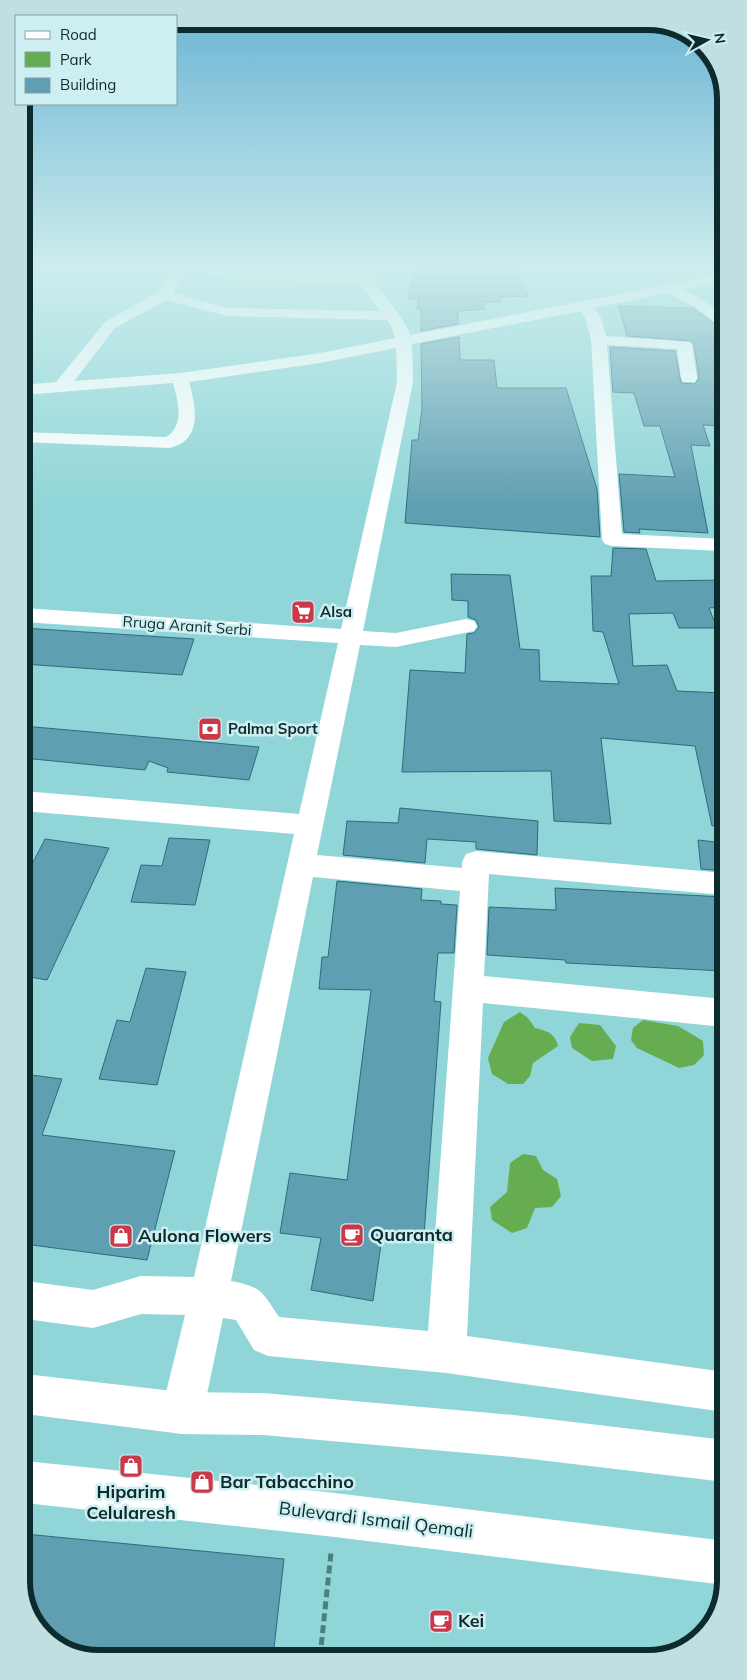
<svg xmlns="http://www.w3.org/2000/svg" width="747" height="1680" font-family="Mulish,sans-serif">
<rect width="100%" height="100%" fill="#90d6d8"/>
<path fill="#65ad50" d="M520,1012L528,1018L535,1028C547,1031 555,1033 558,1046L533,1063L530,1076L523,1084H508L492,1074L488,1058L504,1022Z
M643,1020L678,1026L703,1041L704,1055L694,1065L679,1068L637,1048L631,1040L633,1028Z
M579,1023L600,1025L616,1046L613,1059L592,1061L572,1048L570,1037Z
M523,1154L536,1156L543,1170L557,1179L561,1196L552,1207L535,1208L527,1228L512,1233L492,1220L490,1207L507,1192L510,1163Z"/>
<path fill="#609eb1" stroke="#2c6c7d" d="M414,270L517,271L528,296L501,297V302H482L485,309L458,311V324L421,331V309H417L419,299H408Z
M619,306L693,308L716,325L722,327L723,426L703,425L710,446L691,445L708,533L639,529L640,533L624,532L619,474L675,477L660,426H644L634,393L613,392L610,347L675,351L681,383L695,384L699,378L694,345L692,341L627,336Z
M459,337L460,360H494L497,388H566L597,489L600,537L405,523L412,440H418L422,409L421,344Z
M613,548L646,549L656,581L723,580V607L709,608L717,628H679L673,613L629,614L633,666L667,665L677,691L723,693L724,824L712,826L695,746L601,738L611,824L554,821L551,771L402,772L410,670L465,673L467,634L474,633L479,627L476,620L468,617V601L452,600L451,574L510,575L520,649L539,650L540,681L619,684L603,632L593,631L591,576H611Z
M23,628L194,639L182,675L23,664Z
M23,726L160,738L259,747L249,780L167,772L168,768L149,761L145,770L23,758Z
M400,808L538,821L537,855L476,849V842L427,839L425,863L343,855L347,821L398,823Z
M169,838L210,840L195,905L131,902L141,865L162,866Z
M45,839L109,848L47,980L24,976V880Z
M698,840L724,843V871L701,869Z
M337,881L422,889L421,900L441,901V904L457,905L454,953H438L434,1001L441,1002L424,1235L383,1230L373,1301L311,1290L321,1238L280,1233L290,1173L347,1180L371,990L319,989L322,957H328Z
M555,888L724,897V971L566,963L565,960L487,955L489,907L556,910Z
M146,968L186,972L157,1085L99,1079L117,1020L130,1022Z
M24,1074L62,1079L42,1135L175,1151L147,1260L24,1244Z
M25,1534L284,1559L273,1657L93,1659L52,1643L25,1606Z"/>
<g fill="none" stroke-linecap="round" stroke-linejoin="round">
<path stroke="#4d7f81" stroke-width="5" stroke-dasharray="8 4" stroke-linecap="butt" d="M320,1657L331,1553"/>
<path fill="#fff" fill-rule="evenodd" d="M172,270H186L173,293L228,308L380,311L358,281C334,281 210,283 198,270L352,273L350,270H365C378,288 404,316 410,335L722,274V282L683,290L705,301L722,314V325L717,324L695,307L667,293L594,308L602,320L606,336L690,342L692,345L697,378L695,382H683L681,378L677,349L607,345L622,534L723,539V551L612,546L605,544L602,540L591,340L586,320L581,311L412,344L413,382L363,631L396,633L466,619L474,621L477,626L474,631L396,647L360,645L317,855L462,868V862L466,854L476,851L724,873V895L489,874L484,976L724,999V1027L483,1003L467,1336L725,1372V1412L446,1373L268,1356L254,1350L236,1320L223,1318L203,1413L197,1428L182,1434L167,1428L161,1413L185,1315L141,1314L93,1328L25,1319V1281L93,1290L141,1276L194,1277L294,834L23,811V791L299,814L338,643L23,622V608L341,629L397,382L396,348L320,363L189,382C196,406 203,440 170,448L22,442V432L166,437C185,425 178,402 173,383L22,395V385L56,382L105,322L158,292ZM166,300L228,316L387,320L392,328L395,338L320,353L180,373L74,381L115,328ZM313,877L460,891L428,1331L279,1317C262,1292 263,1287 231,1281Z
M25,1461L335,1493L726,1541V1582L725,1585L335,1537L25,1503Z"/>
<path fill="#fff" fill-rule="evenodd" d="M25,1374L182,1392L263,1393L514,1415L725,1440V1482L514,1457L263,1435L182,1434L25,1414Z"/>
</g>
<linearGradient id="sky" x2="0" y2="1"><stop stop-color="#69b3d4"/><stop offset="0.53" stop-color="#cdeded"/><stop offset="1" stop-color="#cdeded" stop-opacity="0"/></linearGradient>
<rect width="747" height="506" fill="url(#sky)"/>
<defs>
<g id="supermarket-square" transform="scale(1.25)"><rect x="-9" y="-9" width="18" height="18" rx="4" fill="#ca394a" stroke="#ceeff1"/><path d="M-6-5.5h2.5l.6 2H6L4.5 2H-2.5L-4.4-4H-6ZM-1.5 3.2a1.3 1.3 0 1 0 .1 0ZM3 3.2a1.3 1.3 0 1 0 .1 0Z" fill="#fff"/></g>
<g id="bank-square" transform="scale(1.25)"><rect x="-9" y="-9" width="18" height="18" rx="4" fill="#ca394a" stroke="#ceeff1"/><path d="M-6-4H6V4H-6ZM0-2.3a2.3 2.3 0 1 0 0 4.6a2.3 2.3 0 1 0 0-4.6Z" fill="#fff"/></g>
<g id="cafe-square" transform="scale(1.25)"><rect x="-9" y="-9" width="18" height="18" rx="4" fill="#ca394a" stroke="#ceeff1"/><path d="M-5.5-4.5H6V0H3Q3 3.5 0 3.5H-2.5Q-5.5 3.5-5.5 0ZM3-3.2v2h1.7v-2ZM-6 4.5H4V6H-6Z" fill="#fff"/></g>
<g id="shop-square" transform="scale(1.25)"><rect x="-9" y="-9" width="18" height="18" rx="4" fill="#ca394a" stroke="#ceeff1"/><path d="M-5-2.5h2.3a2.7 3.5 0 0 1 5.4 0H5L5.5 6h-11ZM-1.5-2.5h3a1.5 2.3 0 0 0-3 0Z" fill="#fff"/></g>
</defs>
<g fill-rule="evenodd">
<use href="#supermarket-square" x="303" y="612"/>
<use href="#bank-square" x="210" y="729"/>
<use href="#cafe-square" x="352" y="1235"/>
<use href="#shop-square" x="121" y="1236"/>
<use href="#shop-square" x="131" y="1466"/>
<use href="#shop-square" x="202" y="1482"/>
<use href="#cafe-square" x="441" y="1621"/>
</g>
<g text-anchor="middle" stroke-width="5" stroke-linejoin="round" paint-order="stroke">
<g font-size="15" font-weight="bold" fill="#0d2b2c" stroke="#ceeff1" text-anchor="start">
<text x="320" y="617">Alsa</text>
<text x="228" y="734">Palma Sport</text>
</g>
<g font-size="15" fill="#0d2b2c" stroke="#ceeff1">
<text transform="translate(187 626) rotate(4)" y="5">Rruga Aranit Serbi</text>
</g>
<g font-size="18" font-weight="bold" fill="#0d2b2c" stroke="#ceeff1" text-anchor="start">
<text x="370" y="1241">Quaranta</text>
<text x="138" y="1242">Aulona Flowers</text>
<text x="220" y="1488">Bar Tabacchino</text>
<text x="131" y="1498" text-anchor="middle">Hiparim<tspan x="131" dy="21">Celularesh</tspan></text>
<text x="458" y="1627">Kei</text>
</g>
<g font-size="18" fill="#0d2b2c" stroke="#ceeff1">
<text transform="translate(376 1520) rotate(7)" y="6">Bulevardi Ismail Qemali</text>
</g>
</g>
<path d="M0 0H747V1680H0ZM99 30H648A69 69 0 0 1 717 99V1581A69 69 0 0 1 648 1650H99A69 69 0 0 1 30 1581V99A69 69 0 0 1 99 30Z" fill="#bfdfe1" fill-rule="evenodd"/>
<path fill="none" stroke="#0d2b2c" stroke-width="6" d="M99 30H648A69 69 0 0 1 717 99V1581A69 69 0 0 1 648 1650H99A69 69 0 0 1 30 1581V99A69 69 0 0 1 99 30Z"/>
<rect x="15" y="15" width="162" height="90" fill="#ceeff1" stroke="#81a1a2"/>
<rect x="25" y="31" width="25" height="8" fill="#ffffff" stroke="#81a1a2"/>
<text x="60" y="40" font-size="15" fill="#0d2b2c">Road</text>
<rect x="25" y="52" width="25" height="15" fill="#65ad50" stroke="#81a1a2"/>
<text x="60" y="65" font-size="15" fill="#0d2b2c">Park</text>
<rect x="25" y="78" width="25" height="15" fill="#609eb1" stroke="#81a1a2"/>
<text x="60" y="90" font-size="15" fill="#0d2b2c">Building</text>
<g transform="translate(707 40) rotate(82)" stroke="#ceeff1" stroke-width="4" paint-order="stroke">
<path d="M0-4L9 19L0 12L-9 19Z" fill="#0d2b2c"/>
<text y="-8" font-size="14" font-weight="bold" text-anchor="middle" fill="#0d2b2c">N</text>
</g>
</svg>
